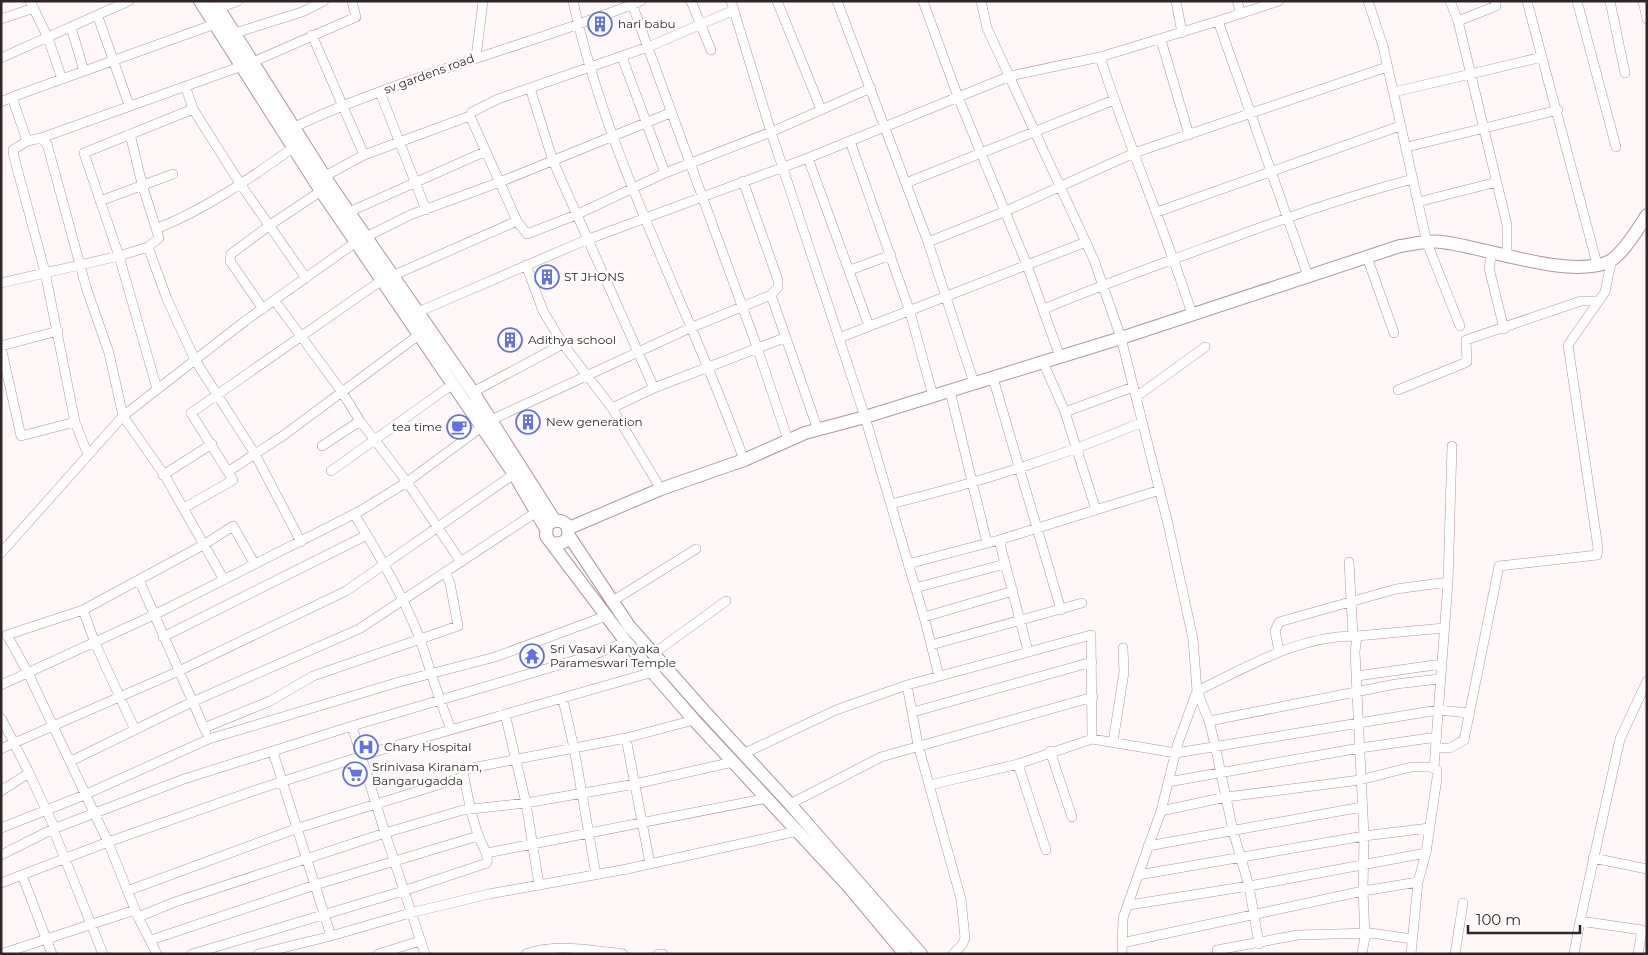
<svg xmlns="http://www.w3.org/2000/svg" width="1648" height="955" font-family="Montserrat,sans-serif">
<rect width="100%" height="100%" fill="#fff7f8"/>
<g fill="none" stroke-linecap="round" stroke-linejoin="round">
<g stroke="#b59498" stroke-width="10">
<path id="street" d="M30,1L48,38L62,79
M573,1C608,162 689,306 744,460
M631,1L757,347L788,440
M691,1L711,50
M731,1L771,132L865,417L924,617L1013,591
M777,1L821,109
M837,1L928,242L974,383
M923,1L958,97L1027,265L1060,357
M981,1L987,28L1094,260L1121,338L1168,524L1193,639L1197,691L1178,743L1161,811L1123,918L1122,954
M1176,1L1182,33
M1237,1L1241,14
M1368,1L1383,46L1427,243L1460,326
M1450,1L1458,21L1507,225V256
M1527,1L1597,264
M1577,1L1616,147
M1610,1L1625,73
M1643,1L1647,19
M219,8L238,1
M98,17L129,105
M1,19L34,8
M1218,21L1279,1
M1458,21L1496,6L1495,1
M215,24L12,97L27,141L41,138L47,144L86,287L109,353L123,416L165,476L224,580
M71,27L84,71
M235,33L302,12L324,1
M312,35L364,155
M1161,40L1189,135
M476,57L483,1
M622,57L665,173
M1100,57C1128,144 1164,227 1192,314
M1,58L129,1
M253,62L356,17L352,1
M186,88L193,109L241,185L306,278
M530,88L553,161L654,388
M380,92L426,210
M1394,92L1542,57
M1,102L12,97
M470,116L517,221L527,234L576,215L665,173L771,132L871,88
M289,130C323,112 361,99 398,85C478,56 561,33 641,1
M41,138L242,66
M27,141L13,150L14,157L45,272L75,422L88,455
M850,141L910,312L933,396
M1407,147L1558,110
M808,158L869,326
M325,176L364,155L470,116L472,112L498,99L648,47L734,10
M906,183L1114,100
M100,201L173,174
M1418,202L1497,182
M349,212L484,152
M1157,212L1400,126
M156,229C206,209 249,179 293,148
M928,242L1006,211L1134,153L1387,67
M148,247L167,299L195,360L255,454L301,542
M1492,253L1489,268L1504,329
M1367,257L1394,333
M526,265L543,311L563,344L612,408L661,489
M850,270L891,255
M392,276L517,221
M1,283L119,256L148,247L159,238L142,184L130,134
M771,295L818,430
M275,301L342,392L360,421L407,482L461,562
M263,309L230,261L231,254L270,225L321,191
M1044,309C1101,285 1160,264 1218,243C1282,219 1347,196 1413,179
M418,312L586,240L808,158L1010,76L1100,57L1218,21L1308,276
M839,338L1086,242
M1,346L58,331
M1,347L21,436L75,422
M1043,362L1065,412L1096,510
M993,378L1061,610
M157,389L119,256L84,153L193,109
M1398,390L1467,362L1466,340L1581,301H1599
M950,391L987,543
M473,392L563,344
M1136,397L1205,347
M612,408L654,388L784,338
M1065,412L1133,387
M322,446L360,421
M229,471L284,435L420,334
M331,471L453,384
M163,475L212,444
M891,504C980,482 1058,458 1142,422
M184,508L233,480L191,413L382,280
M354,514C379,554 403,595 420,639C430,669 439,700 451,729
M999,540L1028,651
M1,553L123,416L245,321L356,242L410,215L500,182L670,113
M1349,562L1353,636
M908,564L999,540L1160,490
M139,580L206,732
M915,588L1005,564
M611,602L696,549
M83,610L95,643L135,730
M924,617L939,676
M1357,636L1444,628
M163,637L367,535
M931,645L1082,603
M1279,651L1275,631L1279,622L1396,589L1448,582
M653,654L726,601
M1357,676L1442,664
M1,685L154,615L360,511L407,482L491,420L690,328L771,295L778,287V280L743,181
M907,685L918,745L961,899L965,938L962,945L953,954
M563,700L574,748L596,875
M913,712L1092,662
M505,714L526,803L539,885
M1,718L14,743L179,671L346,591L514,474
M1209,721L1396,684L1439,679
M352,726L385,833L463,810L526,803L635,784L733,762
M204,728L270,701L313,676L458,626L450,583L445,572
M626,738L650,864
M1113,742L1124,672L1123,648
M1437,748H1450L1464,740L1499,566L1597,555L1598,548L1568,345L1605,292L1612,258
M1,749L14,743L29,773
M1050,751L1072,817
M273,752L331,936L410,913L489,894L627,869L798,831
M743,754L836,710L907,685L1091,635L1092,739
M71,761L192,702L359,629L541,509
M1018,764L1046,850
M1434,768L1448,582L1452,446
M1168,782L1360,748L1437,737
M930,785L1018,764L1092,739L1176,753L1438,710L1469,713
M1,791L29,773L55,829
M790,804L881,757L1093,697
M1161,811L1226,797L1360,780L1411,767H1430L1437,770V778L1426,853L1418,882
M1,828L82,796L209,739L399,682L495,657L606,616
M53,829L103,954
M1148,846L1362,807
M487,853L768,798
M1,855L53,829L184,779L352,726L593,655L626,642
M1593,858L1647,869
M22,875L52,954
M1138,875L1364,836L1429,828
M1,883L108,842L28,673L7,635L83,610L205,544L233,526L254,563
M127,891L298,828L464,777
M1129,905L1249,886L1426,853
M138,917L157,954
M1580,921L1620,739L1647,681
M151,940L315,885L478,836
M1122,943L1363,891L1365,937L1362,954
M1259,944L1249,886L1233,831L1215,745L1209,721L1197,691C1248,667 1299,635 1357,636L1355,652L1364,836L1363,891L1418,882L1411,954
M1217,950L1298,935L1371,933L1412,939
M1,954L135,910
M192,954L403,891L487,863C489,854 482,846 479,837C471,817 467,793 463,771L466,769L626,738L694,720
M258,954L331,936
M378,954L420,941
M425,954L385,833L175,902L138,917L108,842L259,789L384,749L653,672
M526,954C555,943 592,950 623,954
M658,954H663
M1455,954L1463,903
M1574,954L1580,921L1642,930L1638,954"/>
</g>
<g stroke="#b59498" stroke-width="14">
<path id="secondary" d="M200,1L321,191L514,474L546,529
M214,1L330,185L473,392L555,521
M569,528L661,489L744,460L805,433L865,417L1121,338L1400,246C1414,244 1429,240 1442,242C1485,247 1568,279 1608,262C1622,256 1639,227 1647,215
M569,536L629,626L704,711L790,804L921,954
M554,544L564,542L569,536L567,525C561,519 554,519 547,525L546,536L626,642L694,720L849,887L905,954"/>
</g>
<use href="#street" stroke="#fff" stroke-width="9"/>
<use href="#secondary" stroke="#fff" stroke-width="12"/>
</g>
<defs>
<g id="building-ring" transform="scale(1.25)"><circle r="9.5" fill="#fff" stroke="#6270e8" stroke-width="1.5"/><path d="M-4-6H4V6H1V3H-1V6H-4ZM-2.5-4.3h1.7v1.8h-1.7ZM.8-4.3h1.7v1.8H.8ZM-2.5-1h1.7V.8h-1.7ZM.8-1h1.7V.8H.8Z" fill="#6270e8"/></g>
<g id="cafe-ring" transform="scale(1.25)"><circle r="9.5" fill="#fff" stroke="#6270e8" stroke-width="1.5"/><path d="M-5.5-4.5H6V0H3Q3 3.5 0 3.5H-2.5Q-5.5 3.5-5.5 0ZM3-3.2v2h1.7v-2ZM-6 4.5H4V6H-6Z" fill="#6270e8"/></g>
<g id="temple-ring" transform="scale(1.25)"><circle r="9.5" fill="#fff" stroke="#6270e8" stroke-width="1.5"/><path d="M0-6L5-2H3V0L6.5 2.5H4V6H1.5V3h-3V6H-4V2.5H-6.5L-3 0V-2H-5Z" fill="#6270e8"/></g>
<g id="hospital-ring" transform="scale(1.25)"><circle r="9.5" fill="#fff" stroke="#6270e8" stroke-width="1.5"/><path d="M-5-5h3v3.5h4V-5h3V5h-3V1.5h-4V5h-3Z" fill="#6270e8"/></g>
<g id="supermarket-ring" transform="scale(1.25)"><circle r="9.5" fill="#fff" stroke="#6270e8" stroke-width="1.5"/><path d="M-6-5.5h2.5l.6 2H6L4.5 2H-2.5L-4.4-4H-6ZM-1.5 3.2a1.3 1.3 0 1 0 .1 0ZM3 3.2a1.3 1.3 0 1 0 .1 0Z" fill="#6270e8"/></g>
</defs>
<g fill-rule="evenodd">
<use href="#building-ring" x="600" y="24"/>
<use href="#building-ring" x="547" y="277"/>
<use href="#building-ring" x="510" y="340"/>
<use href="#building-ring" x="528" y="422"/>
<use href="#cafe-ring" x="459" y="427"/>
<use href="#temple-ring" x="532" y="656"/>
<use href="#hospital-ring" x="366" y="747"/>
<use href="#supermarket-ring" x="355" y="774"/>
</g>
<g text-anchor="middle" stroke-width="4.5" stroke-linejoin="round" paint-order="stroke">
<g font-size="12" fill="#312426" stroke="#fff" text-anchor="start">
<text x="618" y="28">hari babu</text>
<text x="564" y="281">ST JHONS</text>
<text x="528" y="344">Adithya school</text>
<text x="546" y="426">New generation</text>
<text x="442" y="431" text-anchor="end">tea time</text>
<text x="550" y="653">Sri Vasavi Kanyaka<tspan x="550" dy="14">Parameswari Temple</tspan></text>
<text x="384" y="751">Chary Hospital</text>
<text x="372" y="771">Srinivasa Kiranam,<tspan x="372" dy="14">Bangarugadda</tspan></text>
</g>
<g font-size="12" fill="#312426" stroke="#fff">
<text transform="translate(429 74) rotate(-20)" y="4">sv gardens road</text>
</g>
</g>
<rect width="1648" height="955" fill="none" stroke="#312426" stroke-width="5"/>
<path d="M1468 925v8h112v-8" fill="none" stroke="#312426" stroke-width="2.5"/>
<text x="1476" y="925" font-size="15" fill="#312426" stroke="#ffffff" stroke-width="4" paint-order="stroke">100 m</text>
</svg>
